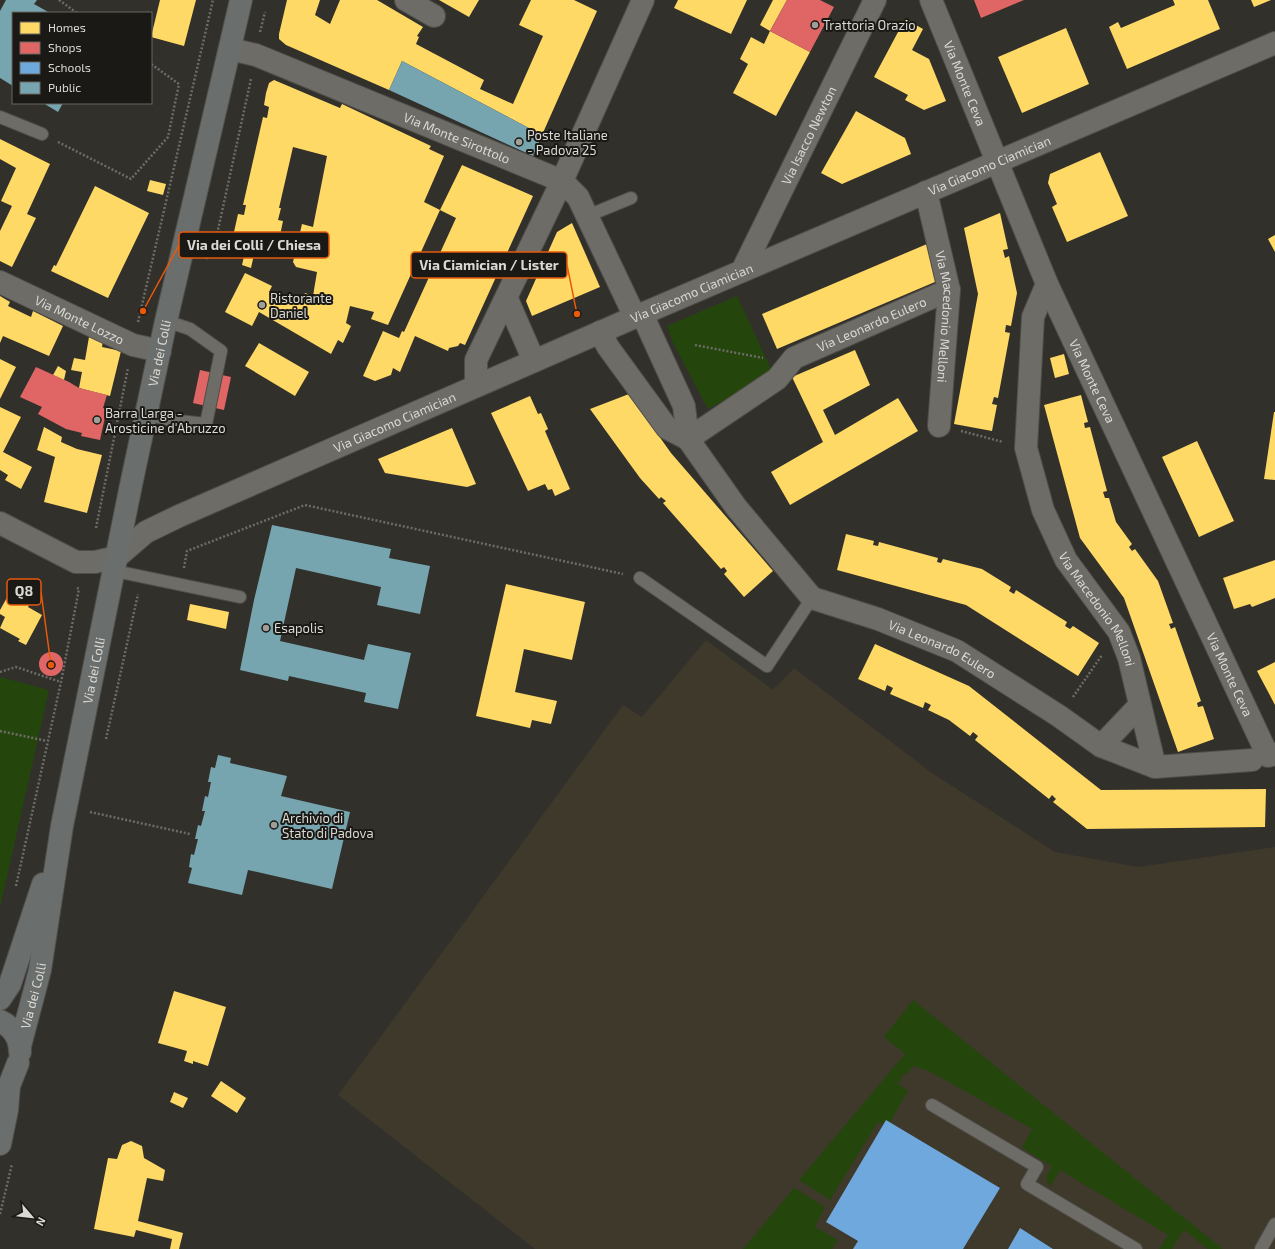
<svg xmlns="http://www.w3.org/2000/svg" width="1275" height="1249" font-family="'Exo 2',sans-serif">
<rect width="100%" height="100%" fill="#32302b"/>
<path fill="#3e392b" d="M706,640L773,690L794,668L932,773L1055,852L1138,867L1275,847V1249H535L338,1095L623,705L642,717Z"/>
<path fill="#24460d" d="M737,296L773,373L708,409L673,343L667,326Z
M0,677L49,690L0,908Z
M913,1000L1223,1249H1208L1184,1230L1172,1249H1159L1168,1235L1060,1170L1050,1187C1044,1178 1047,1174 1052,1166L1025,1150L1022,1147L1032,1129L931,1072L914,1066L907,1074L904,1073L898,1084L908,1091L890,1122L886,1120L883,1124L878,1122L830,1200L799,1180L905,1054L884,1037Z
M794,1188L825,1207L815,1227L838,1240L832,1249H743Z"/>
<path fill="#ffd966" d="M160,0H196L184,46L151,37Z
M287,0H320L315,15L330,24L340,0H377L423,27L417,36L419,37L416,44L484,80L480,89L513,104L543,36L519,25L531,0H574L597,11L542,135L402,61L389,90L286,45L279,39V34Z
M439,0H479L469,17Z
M678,0H747L731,34L674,8Z
M773,0H787L770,31L760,25Z
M1173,0H1208L1220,29L1127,69L1109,27L1118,22L1121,28L1175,5Z
M1251,0H1271L1254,7Z
M905,19L923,29L912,50L929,59L946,101L924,110L905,100L908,95L874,77Z
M1066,28L1089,84L1022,113L998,57Z
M770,31L810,52L776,116L733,93L748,64L740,59L751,37L764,44Z
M274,80L340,108L342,104L431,146L429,149L444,156L424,202L440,210L462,165L533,196L465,345L460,343L458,346L449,348L448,351L415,336L400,372L393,368L391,375L375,381L363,376L383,331L399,338L402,331L404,332L456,218L440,210L388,325L371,319L374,312L350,306L346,323L351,326L343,343L338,340L331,354L259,312L252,326L225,312L245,273L272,286L269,292L302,302L305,293L313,296L317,272L296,267L293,262L302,224L313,227L327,156L293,147L279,208H281L278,220L283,221L278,245L257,241L251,268L242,265L248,239L234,232L238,214L244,215L246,205H243L263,117L267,118L269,107L264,105L266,93L269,83Z
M856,111L905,138L911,154L842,184L821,173Z
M0,139L50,164L27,214L36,218L12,267L0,261V231L12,206L1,201L16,168L0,159Z
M1100,152L1128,216L1067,242L1052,207L1057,204L1048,183L1050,174Z
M150,180L166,184L163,195L147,191Z
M95,186L149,213L108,298L51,271L54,265L56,266Z
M1000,213L1008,249L1003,250L1005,258L1009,256L1017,293L1011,326L1006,325L1005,332L1010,333L998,398L994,397L992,404L997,405L992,431L954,424L978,294L964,228Z
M572,223L600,287L532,316L526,301L557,232Z
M1275,235V252L1268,239Z
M927,244L942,279L777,349L762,314Z
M0,296L10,302L8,306L31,317L33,311L63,326L49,356L3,336L0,343Z
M89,337L103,340L102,347L121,351L110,396L79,388L82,372L71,370L74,358L85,360Z
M259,343L309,372L295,396L245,366Z
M855,350L870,385L823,410L835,435L898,398L918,431L790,505L771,472L823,442L792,377Z
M1064,354L1069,374L1055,378L1050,358Z
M0,359L16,367L0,399Z
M58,366L66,371L64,380L53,375Z
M629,394L671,453L773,571L744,597L724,574L727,571L724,567L721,569L663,503L666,501L661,497L659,499L640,478L590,409Z
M1081,395L1088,422L1084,423L1085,428L1090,427L1107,491L1103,492L1105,498H1109L1116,522L1132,544L1129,547L1132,551L1135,549L1158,581L1173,623L1169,624L1171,629L1175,627L1201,701L1197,703L1198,707L1203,706L1214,739L1178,752L1124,598L1080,538L1044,405Z
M530,396L538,414L541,413L548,429L545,431L570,489L555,496L552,489L548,490L545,484L528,491L491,413Z
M0,407L21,417L3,452L32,467L21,489L5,480L8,475L0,470Z
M1274,412H1275V480L1264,479Z
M44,427L62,437L61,442L77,449L102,455L87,513L44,502L55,457L37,450Z
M452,428L476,484L467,487L385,473L378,459Z
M1197,441L1234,521L1199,537L1162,457Z
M846,534L874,541L873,545L878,546L879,542L938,558L937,562L941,563L943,559L982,569L1011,587L1009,591L1014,594L1016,590L1067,622L1065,626L1070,629L1073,626L1099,643L1078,676L966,605L837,570Z
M1275,560V598L1252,607L1250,604L1234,609L1223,578Z
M506,584L585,602L572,660L524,649L515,692L557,701L551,724L532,720L530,728L476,716Z
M13,587L33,598L28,607L42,615L26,645L18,641L20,639L0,628L5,617L0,614V610Z
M190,604L229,612L226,629L187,620Z
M875,644L969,686L1101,790L1266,789L1265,827L1087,829L1053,802L1056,799L1052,795L1049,799L975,740L978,736L973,732L970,736L949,720L928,710L931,705L925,702L923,708L890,694L893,688L887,685L885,691L858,679Z
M1275,662V705L1257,671Z
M174,991L226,1007L208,1066L193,1061V1064L184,1061L187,1051L158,1043Z
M221,1081L246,1098L237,1113L211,1096Z
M174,1092L188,1098L183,1108L170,1102Z
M131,1141L142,1146L144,1158L165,1170L163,1181L147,1178L138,1221L183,1233L179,1249H170L172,1239L136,1230L134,1237L94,1229L108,1158L117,1159L122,1145Z"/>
<path fill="#e06666" d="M787,0H820L834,7L810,52L770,31Z
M974,0H1024L981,18Z
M36,367L69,382L79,388L107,395L103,408H107L100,440L81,436L82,433L66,429L38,414L42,407L20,397Z
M200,370L231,377L224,410L193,403Z
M39 664a12 12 0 1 1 24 0a12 12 0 1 1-24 0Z"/>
<path fill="#6fa8dc" d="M886,1120L1000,1188L963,1249H853L858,1241L826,1222Z
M1020,1228L1053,1249H1008Z"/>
<path fill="#76a5af" d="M6,0H37L34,4L50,13H13V86L0,78V11Z
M402,61L542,135L533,156L389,90Z
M43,103H63L58,112Z
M272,525L391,549L389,558L430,566L420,614L377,605L381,587L296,568L280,641L364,660L368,644L411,653L398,709L364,702L366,693L289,676L288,681L240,670L254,600Z
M218,755L231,758L230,763L287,776L281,796L350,812L332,889L248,870L242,895L188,883L192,868L189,867L191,854L194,855L198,839H195L198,825L201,826L205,811H202L205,796L208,797L211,782H208L211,767L215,768Z"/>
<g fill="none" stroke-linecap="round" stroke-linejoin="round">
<g stroke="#504e4a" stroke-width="14">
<path id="lane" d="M0,117L42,134
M587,216L631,198
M147,414L170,420L206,424L221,351L190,329L166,321
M115,571L240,597
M640,578L767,666L812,598
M932,1105L1037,1167L1027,1184L1136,1249
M1261,1249L1275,1224"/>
</g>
<g stroke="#504e4a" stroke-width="24">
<g id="street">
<path d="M406,0L434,16"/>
<path id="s1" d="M931,0L1047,284L1268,756L1275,754"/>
<path id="s2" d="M230,49L256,55L562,181L578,197L635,317"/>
<path id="s3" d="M926,192L949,290L939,426"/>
<path id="s4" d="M742,271L875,0"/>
<path id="s5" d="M0,282L133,345L160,351"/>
<path id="s6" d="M1047,284L1033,317L1026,448L1043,510L1066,560L1119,632L1129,658L1155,767"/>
<path d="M507,299L534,361"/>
<path d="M642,314L684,406L688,439"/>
<path id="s7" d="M600,332L608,347L667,428L688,439L736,507L812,598L878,619L957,651L1059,716L1101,746L1155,767L1252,760"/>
<path d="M476,386V360L562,181L643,0"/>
<path id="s8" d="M688,439L777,379L794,358L949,290"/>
<path id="s9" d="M0,523L76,562H95L117,557L146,532L179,516L635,317L1275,43"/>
<path d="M1101,746L1139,706"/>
</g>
</g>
<g stroke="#504e4a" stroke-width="24">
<g id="secondary">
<path d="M0,999L10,984L43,884"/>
<path d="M0,1021C13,1027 20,1038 20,1052"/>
<path id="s10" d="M20,1046L40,970L62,826L131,485L166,321L241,0"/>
<path d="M0,1144L7,1110L9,1086L18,1063"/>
</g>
</g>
<path stroke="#6e6c68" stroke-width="2.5" stroke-dasharray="2 2" stroke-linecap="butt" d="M59,0L77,13
M260,32L265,12
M58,142L131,179L168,137L179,84L151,64
M206,259L216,239L251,79
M138,322L213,0
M695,345L763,358
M961,431L1003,442
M96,528L128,368
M184,568L187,551L305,505L623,574
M0,672L16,667L61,682
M1073,697L1102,655
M0,731L47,741
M106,739L138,594
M90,812L190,834
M16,886L61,682L79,589L76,587
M0,1214L12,1164"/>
<use href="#lane" stroke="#6d6c67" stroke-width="12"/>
<use href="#street" stroke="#6d6c67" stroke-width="22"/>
<use href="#secondary" stroke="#6a6e6c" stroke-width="22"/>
</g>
<g fill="#a09e98" stroke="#1b1915" stroke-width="1.5">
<circle cx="815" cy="25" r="4"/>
<circle cx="519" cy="142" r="4"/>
<circle cx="262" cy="305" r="4"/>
<circle cx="97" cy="420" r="4"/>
<circle cx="266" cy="628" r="4"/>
<circle cx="274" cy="825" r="4"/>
</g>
<g text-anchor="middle" stroke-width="4" stroke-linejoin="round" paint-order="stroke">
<g font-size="13" fill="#dbd9d3" stroke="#1b1915" text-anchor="start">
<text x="823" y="30">Trattoria Orazio</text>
<text x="527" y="140">Poste Italiane<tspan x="527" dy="15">- Padova 25</tspan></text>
<text x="270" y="303">Ristorante<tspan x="270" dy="15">Daniel</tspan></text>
<text x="105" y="418">Barra Larga -<tspan x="105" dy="15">Arosticine d'Abruzzo</tspan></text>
<text x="274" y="633">Esapolis</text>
<text x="282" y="823">Archivio di<tspan x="282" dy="15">Stato di Padova</tspan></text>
</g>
<g font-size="13" fill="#dbd9d3" stroke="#1b1915">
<text dy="5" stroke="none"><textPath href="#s1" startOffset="90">Via Monte Ceva</textPath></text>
<text dy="5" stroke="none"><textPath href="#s4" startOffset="151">Via Isacco Newton</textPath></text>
<text dy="5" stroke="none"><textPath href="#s2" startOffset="244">Via Monte Sirottolo</textPath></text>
<text dy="5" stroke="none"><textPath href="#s9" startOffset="1085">Via Giacomo Ciamician</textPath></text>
<text dy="5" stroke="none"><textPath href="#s9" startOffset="761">Via Giacomo Ciamician</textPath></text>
<text dy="5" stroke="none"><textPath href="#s3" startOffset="127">Via Macedonio Melloni</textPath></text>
<text dy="5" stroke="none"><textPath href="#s5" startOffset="88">Via Monte Lozzo</textPath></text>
<text dy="5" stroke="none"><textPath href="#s8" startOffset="219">Via Leonardo Eulero</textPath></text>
<text dy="5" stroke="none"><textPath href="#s10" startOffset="707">Via dei Colli</textPath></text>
<text dy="5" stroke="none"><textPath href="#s1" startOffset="414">Via Monte Ceva</textPath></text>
<text dy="5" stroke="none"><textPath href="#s9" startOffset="437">Via Giacomo Ciamician</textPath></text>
<text dy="5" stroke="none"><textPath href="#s6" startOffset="345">Via Macedonio Melloni</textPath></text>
<text dy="5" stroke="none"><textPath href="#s7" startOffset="483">Via Leonardo Eulero</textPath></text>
<text dy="5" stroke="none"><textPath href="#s10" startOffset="383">Via dei Colli</textPath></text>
<text dy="5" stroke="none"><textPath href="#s1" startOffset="738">Via Monte Ceva</textPath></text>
<text dy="5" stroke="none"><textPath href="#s10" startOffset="52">Via dei Colli</textPath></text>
</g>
</g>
<path fill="none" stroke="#e8590c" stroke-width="1.5" d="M143 311L179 245M577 314L567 265M51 665L41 592"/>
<g fill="#e8590c" stroke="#1b1915" stroke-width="1.5">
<circle cx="143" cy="311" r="4"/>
<circle cx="577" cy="314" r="4"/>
<circle cx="51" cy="665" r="4"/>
</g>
<g fill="#1b1915" stroke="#e8590c" stroke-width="1.5">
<rect x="179" y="232" width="150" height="26" rx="4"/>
<rect x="411" y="252" width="156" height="26" rx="4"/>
<rect x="7" y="579" width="34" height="26" rx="4"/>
</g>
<g font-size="14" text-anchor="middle" font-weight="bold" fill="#dbd9d3">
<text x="254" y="250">Via dei Colli / Chiesa</text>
<text x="489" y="270">Via Ciamician / Lister</text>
<text x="24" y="596">Q8</text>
</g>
<rect x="12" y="12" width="140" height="92" fill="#1b1915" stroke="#686661"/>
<rect x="20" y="22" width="20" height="12" fill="#ffd966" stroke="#686661"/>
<text x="48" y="32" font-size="12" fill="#dbd9d3">Homes</text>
<rect x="20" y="42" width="20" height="12" fill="#e06666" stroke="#686661"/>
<text x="48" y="52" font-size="12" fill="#dbd9d3">Shops</text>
<rect x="20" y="62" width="20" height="12" fill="#6fa8dc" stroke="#686661"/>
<text x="48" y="72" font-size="12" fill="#dbd9d3">Schools</text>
<rect x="20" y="82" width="20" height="12" fill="#76a5af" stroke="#686661"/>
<text x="48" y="92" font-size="12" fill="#dbd9d3">Public</text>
<g transform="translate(32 1217) rotate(118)" stroke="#1b1915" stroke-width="3" paint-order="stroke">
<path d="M0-3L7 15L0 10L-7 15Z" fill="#dbd9d3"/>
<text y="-6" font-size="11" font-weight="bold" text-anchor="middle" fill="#dbd9d3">N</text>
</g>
</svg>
